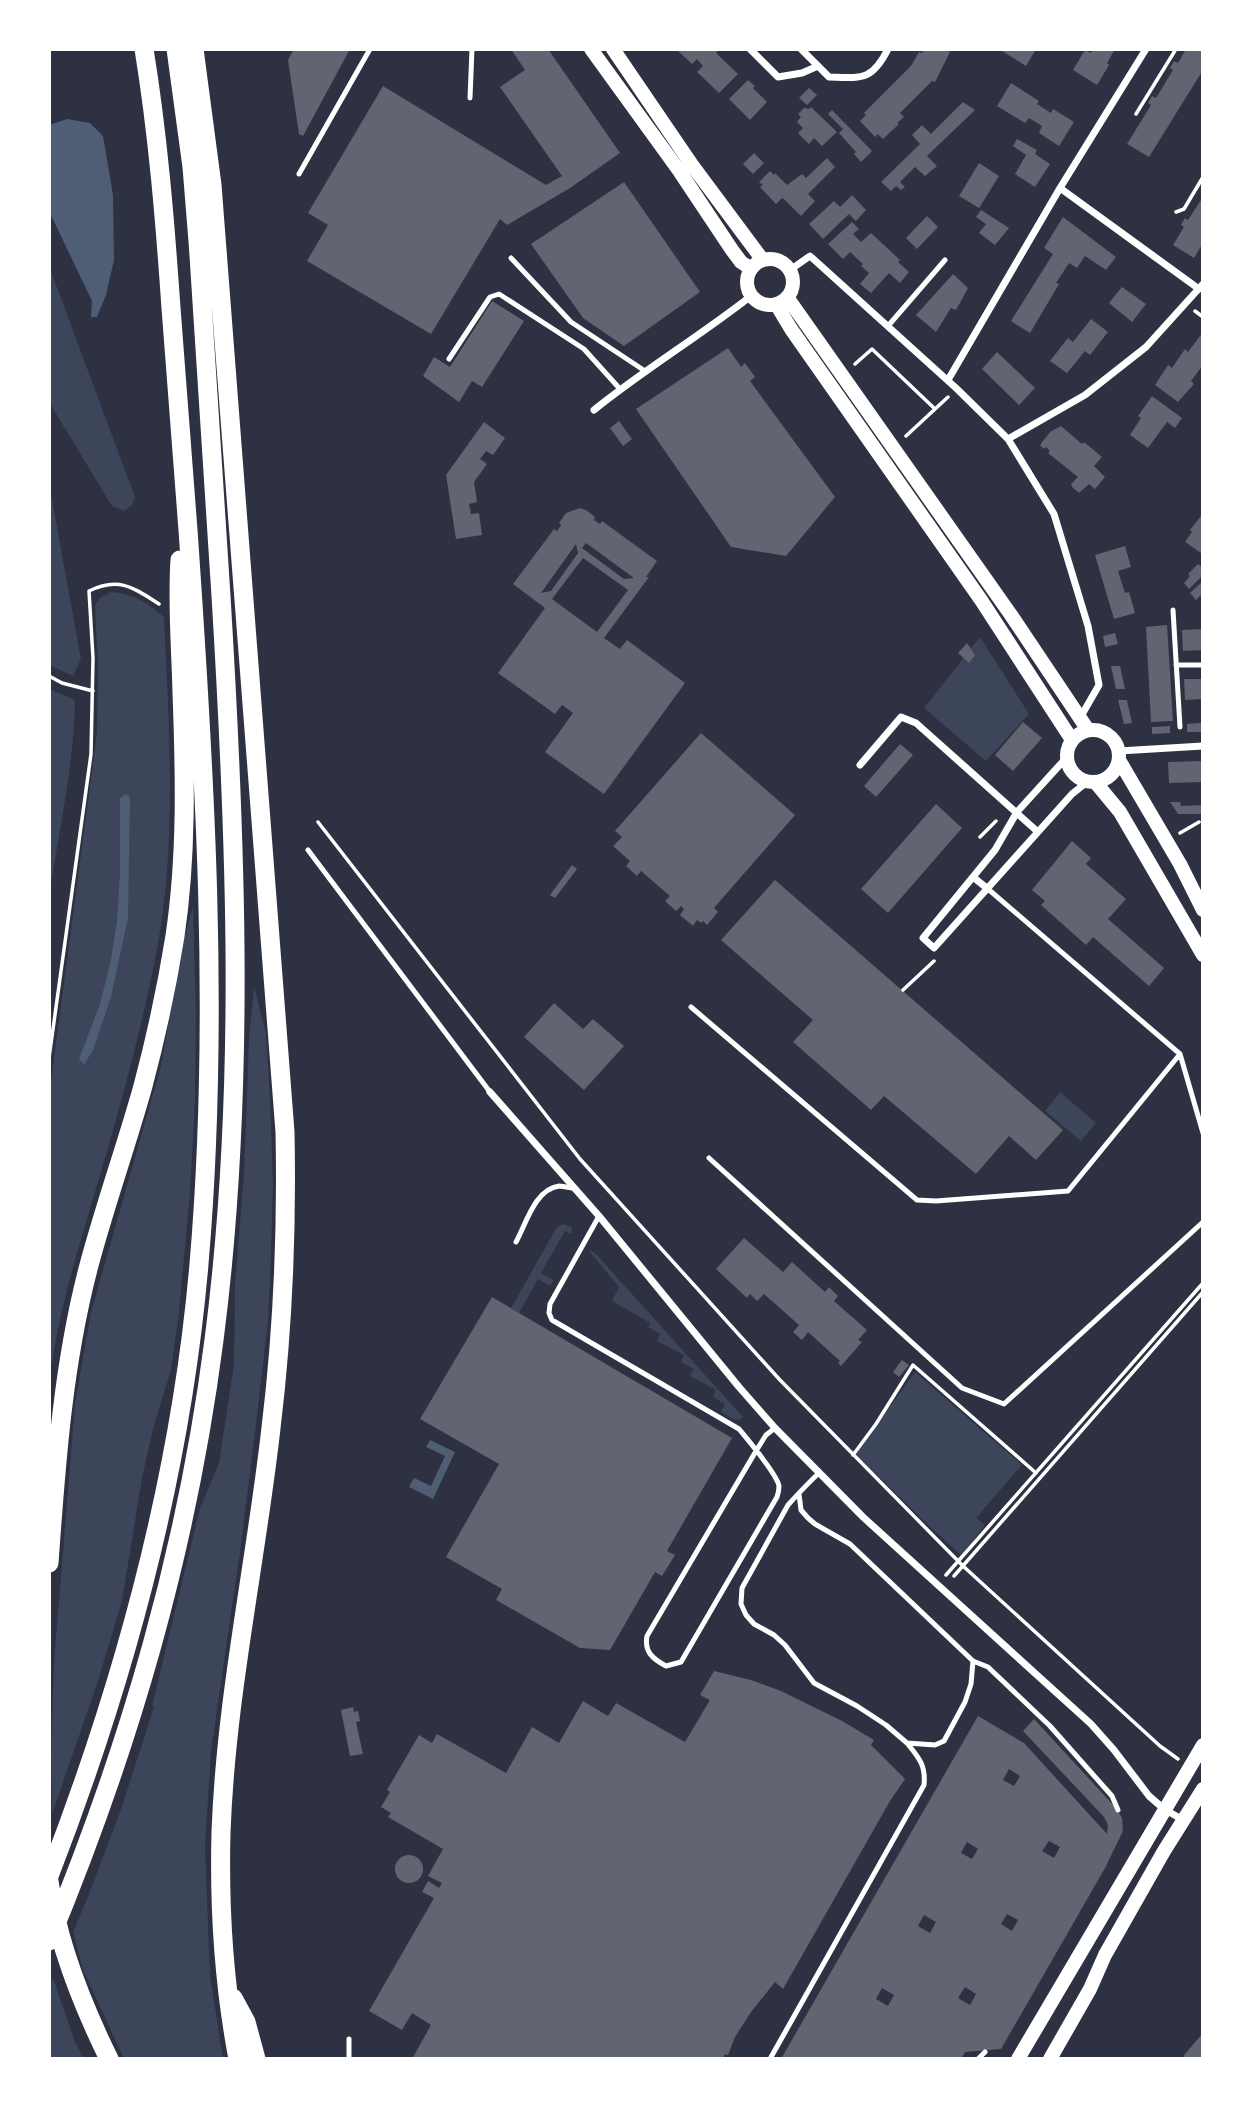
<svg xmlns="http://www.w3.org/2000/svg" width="1252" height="2108" font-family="'PT Sans',sans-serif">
<rect width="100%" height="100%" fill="#2d3142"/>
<path fill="#3c4559" d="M49,266L135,497L132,505L124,511L112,506L49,402Z
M49,483L81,659L73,676L49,665Z
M111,592C135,594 146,602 164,617C169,725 177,837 158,944C144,1019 124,1093 103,1165C82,1237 57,1312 49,1386V1096L97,733L98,664L95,605L101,597Z
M980,637L1029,714L986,761L924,708Z
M49,689L75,700C74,765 59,831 49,896Z
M193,906L196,1013L195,1100L190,1193L179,1312L171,1370L153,1429L142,1478L122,1601L97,1684L52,1814L51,1752L54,1662L75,1404L91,1312L161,1066L182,946Z
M254,986L266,1033L270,1097L273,1185L271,1257L268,1321L252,1458L240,1552L211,1751L205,1847L210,1975L223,2059H124L83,1970L73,1932L89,1894L121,1809L154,1707L152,1706L200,1508L219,1463L234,1364L235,1284L244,1175L249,1039Z
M1060,1092L1096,1123L1081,1141L1045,1111Z
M563,1224L572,1227L571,1234L565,1231L541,1273L554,1280L550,1286L538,1279L519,1313L511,1308L557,1227Z
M589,1251L594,1252L743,1417L741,1419L735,1420L721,1412L725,1404L713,1397L716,1390L690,1376L694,1369L681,1362L684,1355L657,1341L660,1334L648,1327L650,1323L612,1301L619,1287Z
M915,1372L1022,1465L976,1518L985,1525L961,1555L928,1525L856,1454Z
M53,1978L75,2042L84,2059H49V1987Z"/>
<path fill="#4f5d75" d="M67,119L90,123L103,136L113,195L114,260L106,295L97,317H91L92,301L49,211V125Z
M126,794L130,797L128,918L111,997L93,1050L84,1065L79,1059L100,1004L111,960L117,921L120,874V798Z
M430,1440L455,1452L433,1499L409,1487L414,1478L431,1486L445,1456L426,1447Z"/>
<path fill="#626471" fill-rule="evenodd" d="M294,49H350L303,136L299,134L288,60Z
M511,49H548L620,153L570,188L507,225L500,219L431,334L307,261L328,225L308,213L383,86L546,185L562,176L500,87L525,70Z
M676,49H716L718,51L716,53L738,74L719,93L697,72L703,66L697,59L692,64Z
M924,49H945L950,52L935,82L932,81L900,113L904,117L897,123L899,124L883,139L878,134L875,137L860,121L866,115L864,113L911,66L919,52L922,53Z
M1004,49H1036L1026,66L1002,51Z
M1093,49H1115L1107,63L1109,65L1097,85L1073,70L1085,50L1091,53Z
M1186,49H1203V70L1149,157L1127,144L1151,105L1148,103L1152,96L1156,98L1173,70L1170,68L1174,61L1178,63Z
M748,80L755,86L753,88L767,102L750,120L729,99Z
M1011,83L1039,101L1037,104L1051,113L1053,109L1074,122L1059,146L1039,133L1042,126L1029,118L1025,123L997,106Z
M809,88L817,95L807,105L799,98Z
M963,102L975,110L927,156L937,166L925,176L915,167L900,182L905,187L901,190L896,186L891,191L881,182L920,144L912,135L922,125L931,134Z
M811,107L837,132L822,146L814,138L809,144L798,133L803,128L797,122L801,117L798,114L804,108L809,109Z
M832,110L872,151L861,162L854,154L856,152L839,133L843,129L828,114Z
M1017,139L1037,150L1035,154L1050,164L1035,187L1015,174L1026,155L1013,146Z
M754,153L764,163L753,174L743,164Z
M827,158L835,167L808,194L815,201L801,216L784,199L782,198L776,204L760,187L763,185L759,182L770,171L774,175L775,173L787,185L802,174L806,178Z
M979,163L999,176L979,208L959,196Z
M624,182L700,292L624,346L583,318L531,244Z
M852,195L866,210L856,221L849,214L823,239L809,224L834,201L840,207Z
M1203,197V243L1194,258L1173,245L1184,227L1181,225L1185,218L1188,220Z
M981,210L1009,228L995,245L979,233L986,224L976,217Z
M927,216L938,227L917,249L906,238Z
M1063,217L1116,257L1106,270L1085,256L1077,268L1069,263L1056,283L1059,284L1030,333L1011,321L1053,254L1044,248Z
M852,222L859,229L853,234L861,242L871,233L900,260L898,262L909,272L900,283L889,273L871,293L860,284L869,273L861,266L863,264L850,252L843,259L828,244Z
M953,274L968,288L956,310L951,308L936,332L916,315Z
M1122,287L1146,304L1132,322L1109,303Z
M492,301L524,321L482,387L472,381L459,402L423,376L434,357L450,367Z
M1091,319L1108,332L1090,355L1085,351L1067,373L1050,361L1068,338L1073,342Z
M1203,332V365L1191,381L1194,384L1178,402L1155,385L1168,365L1172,368L1185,349L1188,352Z
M728,348L741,367L745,363L755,377L750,381L835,497L786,556L731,547L636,409Z
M997,352L1035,388L1019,405L982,369Z
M1152,396L1182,418L1175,428L1167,422L1148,448L1130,435L1141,418L1138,416Z
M619,421L632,439L623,446L610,428Z
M484,422L505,438L493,455L486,451L480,459L487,464L474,482L477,502L469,504L471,514L479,513L482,535L456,539L446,475Z
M1061,426L1082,444L1084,442L1102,457L1094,466L1105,477L1095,489L1089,484L1079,493L1072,487L1071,484L1078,477L1048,453L1050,451L1046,447L1044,449L1040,445L1050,432Z
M580,508L586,510L595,517L594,520L600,524L602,521L657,561L646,577H649L604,638L620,649L627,640L685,683L604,794L545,752L573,713L562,705L555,714L498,673L545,608L513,584L554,529L557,531L561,525L559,523L566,513ZM586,543L634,578L624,579L582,548ZM576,544L578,553L551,591L541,593ZM583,558L628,590L597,632L552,599Z
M1201,516L1203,517V551L1201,553L1185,542L1192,532L1190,530Z
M1125,546L1131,567L1118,571L1125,593L1129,592L1135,613L1114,619L1095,555Z
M1198,564L1203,568V575L1189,589L1184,583L1190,576L1188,574Z
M1203,581V593L1196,600L1190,593Z
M1167,625L1173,721L1151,722L1146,627Z
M1203,629V650L1183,651L1182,630Z
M1115,633L1118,644L1105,647L1103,636Z
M967,643L975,655L969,663L958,653Z
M1111,666H1120L1125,689H1116Z
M1184,679H1203V699L1185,700Z
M1118,700H1127L1132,723L1124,724Z
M1023,722L1042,738L1013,771L995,755Z
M1199,723H1203V732H1187V724Z
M1170,726V733L1152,734V727Z
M701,733L795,815L714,908L718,912L707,925L703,921L701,923L697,920L693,926L680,915L684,909L681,906L676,911L665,901L670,896L641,871L637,876L626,866L630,861L613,846L622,837L615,831Z
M900,744L913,755L876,797L864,786Z
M1203,761V782L1169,783L1168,762Z
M1170,802H1180L1181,806L1203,805V814H1178Z
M936,804L962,828L888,913L861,889Z
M1072,841L1091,858L1086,864L1126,899L1108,919L1164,968L1149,986L1093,937L1086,945L1041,905L1045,901L1032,890Z
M572,865L577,869L555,898L550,895Z
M775,880L1063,1130L1036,1160L1009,1136L976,1174L884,1096L871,1110L793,1042L813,1020L721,940Z
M554,1003L583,1029L593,1019L624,1046L584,1090L524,1037Z
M744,1238L783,1272L792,1262L825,1292L829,1287L838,1296L834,1301L867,1330L858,1340L862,1342L841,1366L838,1363L840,1361L808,1332L802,1340L793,1332L799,1325L764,1294L757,1301L750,1294L747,1298L716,1269Z
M492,1297L732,1438L667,1551L675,1555L662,1576L655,1572L610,1650L580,1648L496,1600L502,1589L446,1557L499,1464L420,1419Z
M902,1360L909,1365L899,1377L893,1372Z
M714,1671L751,1680L781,1691L842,1721L874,1740L871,1745L905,1779L890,1801L783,1989L775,1982L751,2012L735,2037L728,2055L725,2054L723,2059H412L431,2025L412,2013L402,2030L369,2011L434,1898L422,1892L428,1881L439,1888L442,1883L428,1876L443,1849L388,1817L391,1813L381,1807L390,1792L387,1790L419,1735L432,1743L437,1734L506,1773L532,1727L559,1743L583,1701L608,1716L616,1703L685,1742L710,1700L700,1695Z
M353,1707L354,1712L358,1711L360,1721L356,1722L363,1754L350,1756L341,1710Z
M978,1716L1024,1743L1107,1834L1108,1825L1104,1817L1023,1731L1034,1719L1116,1808L1122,1818L1123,1831L1105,1868L1001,2049L965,2052L961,2059H781ZM1009,1769L1020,1776L1014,1786L1003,1780ZM1049,1841L1060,1847L1054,1858L1042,1851ZM967,1842L978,1849L972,1859L961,1853ZM1007,1914L1018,1920L1012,1931L1001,1924ZM924,1915L936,1922L930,1933L918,1926ZM965,1987L976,1994L970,2005L958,1998ZM882,1988L894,1995L888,2006L876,1999Z
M395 1869a14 14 0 1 1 28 0a14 14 0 1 1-28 0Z
M1203,2033V2059H1182L1185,2054Z"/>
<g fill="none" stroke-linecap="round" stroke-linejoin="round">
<path stroke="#fff" stroke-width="3.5" d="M1136,114L1176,49
M1176,212L1184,209L1203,177
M1195,311L1203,317
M855,364L872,349L935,409
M906,436L948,397
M49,676L62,683L93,691
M318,822L580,1159L780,1380L963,1566L1160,1746L1178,1759
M1180,833L1199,822
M980,837L996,821
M903,990L934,961
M49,1058L91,754L93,658L89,591C119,576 134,588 159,604
M853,1455L876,1424L913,1365L1036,1473
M946,1575L1203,1283
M954,1576L1203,1292"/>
<path stroke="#fff" stroke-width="5" d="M470,98L472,49
M299,174L370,49
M511,258L571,322L645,371
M888,326L945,260
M449,359L490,297L499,294L584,349L620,389
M1173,610L1180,727
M1176,665H1203
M308,850L490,1092
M988,889L1180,1054L1203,1133
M691,1007L917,1200L936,1201L1068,1191L1180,1054
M709,1158L962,1388L1004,1404L1203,1222
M599,1216L550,1304L549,1313L552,1320L739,1429C748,1440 777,1474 779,1486C779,1489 778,1494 777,1497L681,1662L666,1666C653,1659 644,1652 647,1636L756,1451L766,1435L775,1428
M516,1242C526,1224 535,1189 559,1186C564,1186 570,1188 576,1189
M799,1494L801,1510L808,1518L815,1524L850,1544L973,1661L971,1684L965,1702L944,1741L935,1745L907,1743L886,1725L857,1706L814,1683L785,1645L774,1635L754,1624L746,1615L741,1604L742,1588L788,1505C798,1494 808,1483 819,1473
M973,1661L988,1667L1050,1726L1112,1796L1118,1810
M349,2039V2059
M770,2059L924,1785C926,1765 919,1758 907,1743
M978,2059L985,2052"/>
<path stroke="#fff" stroke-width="7" d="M750,49L778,77L802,73L818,66
M801,49L829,77C862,78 872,81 888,49
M1060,188L1199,289
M790,270L810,256L956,388L1008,439L1054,514L1088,626L1099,685L1080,718
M948,380L1060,188L1146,49
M594,410C645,369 700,336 751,296
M1008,439L1085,395L1146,347L1203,284
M1119,751L1203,746
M1067,757L1017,812L995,850L923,938L934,948L1072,794L1087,782
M860,765L901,717L916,723L1038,832
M973,877L988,889
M490,1092L599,1216L739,1387L775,1428L863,1517L1091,1724L1114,1750L1149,1796L1164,1809L1183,1820"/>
<path stroke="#fff" stroke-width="14" d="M591,49L680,172L732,250L741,262L750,268
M613,49L692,165L762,259
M747 282a23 23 0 1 1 46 0a23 23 0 1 1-46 0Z
M787,297L1011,615L1088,730
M776,304L791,329L981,600L1072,740
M1067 756a26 26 0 1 1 52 0a26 26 0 1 1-52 0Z
M1119,760L1180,864L1203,910
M1096,783L1120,812L1203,955
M1018,2059L1203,1745
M1050,2059L1090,1989L1105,1955L1164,1851L1203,1789"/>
<path stroke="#fff" stroke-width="19" d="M194,49L212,185L285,1132C287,1230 283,1329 271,1428C256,1562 226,1696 221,1832C219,1908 224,1985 238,2059
M49,1563C56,1464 63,1365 88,1269C104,1208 126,1147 143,1086C156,1037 167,986 175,936C187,855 185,774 182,693C181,648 177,605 180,560
M49,1876C125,1680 181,1474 199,1264C220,1020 205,774 188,530C182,456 177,382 171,308C165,221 158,135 144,49
M49,1881C57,1943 82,2004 109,2059
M49,1941C130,1746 187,1550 214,1340C246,1093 236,843 221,596C213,477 206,359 198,241L192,167L176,49
M233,1998L246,2022L256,2059"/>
</g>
<rect width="1252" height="2108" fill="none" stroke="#ffffff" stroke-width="102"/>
</svg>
